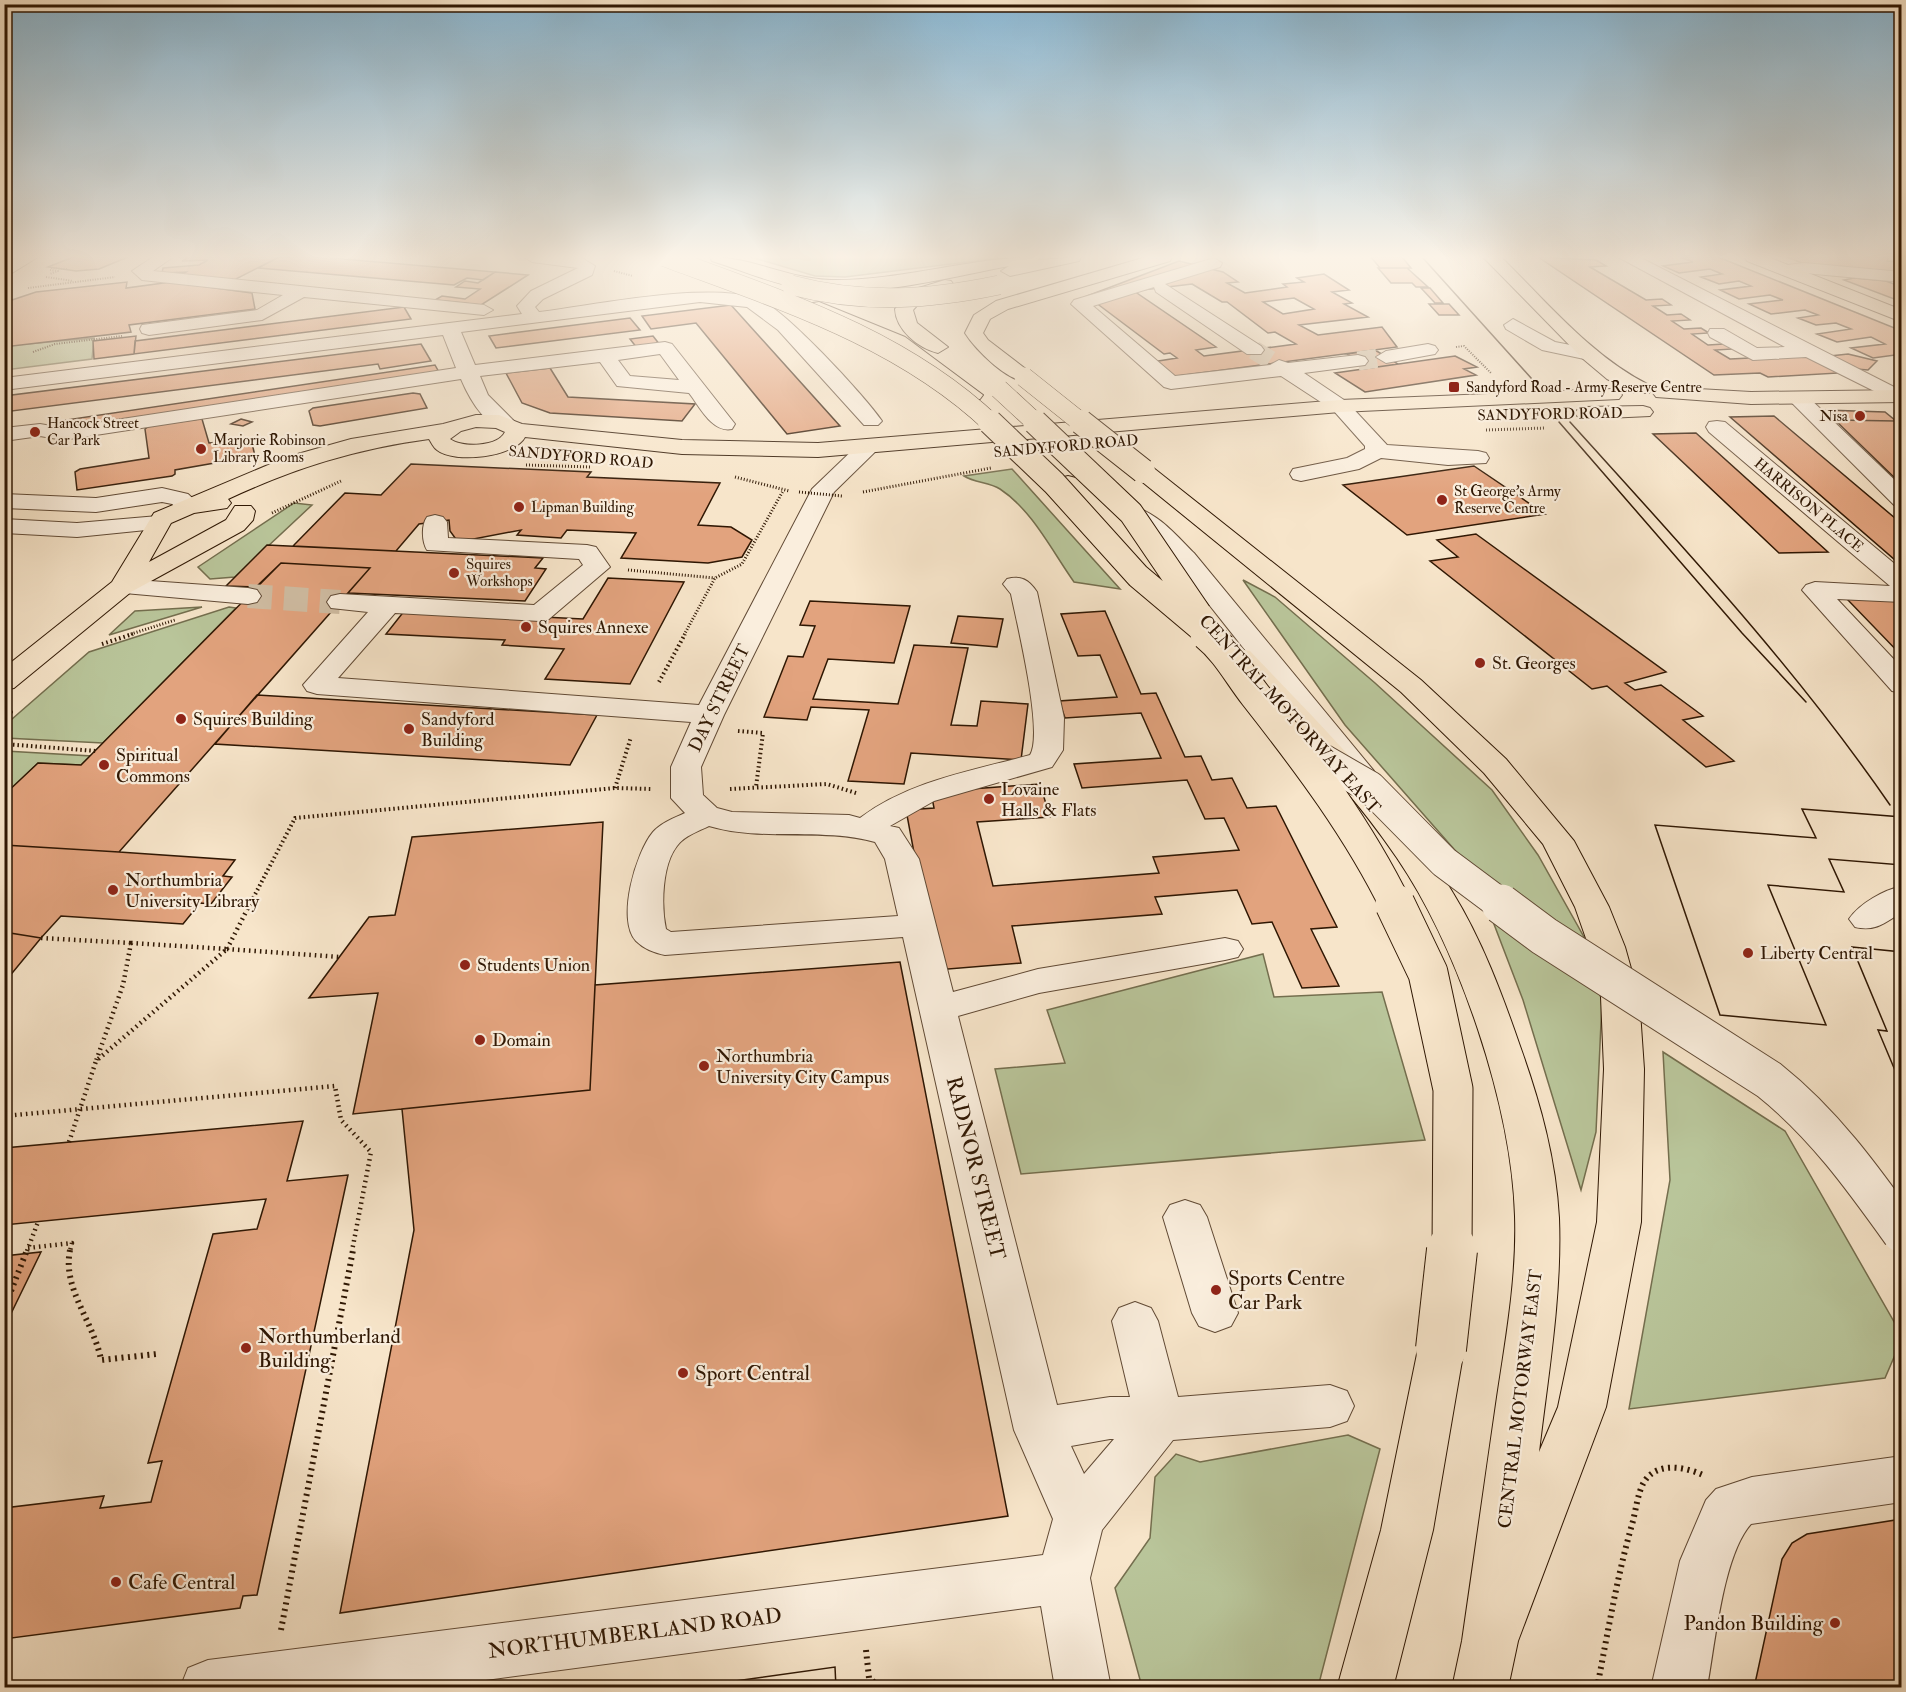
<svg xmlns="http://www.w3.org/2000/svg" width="1906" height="1692" font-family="'IM FELL Double Pica',serif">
<rect width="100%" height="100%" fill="#f7e5ca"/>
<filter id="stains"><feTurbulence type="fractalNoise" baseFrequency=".00333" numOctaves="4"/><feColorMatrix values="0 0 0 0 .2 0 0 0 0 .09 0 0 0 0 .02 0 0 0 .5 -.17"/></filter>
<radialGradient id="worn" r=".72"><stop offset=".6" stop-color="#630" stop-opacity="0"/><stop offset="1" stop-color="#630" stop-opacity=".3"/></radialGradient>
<path fill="#b9c59a" stroke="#746e4e" stroke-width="1.5" d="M751,257H1008L845,277L815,276Z
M94,338L92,359L5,370L4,346Z
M1012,469L1120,589L1074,582C1052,551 1032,510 1000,489C989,482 975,483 964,476Z
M294,503L312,505L235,577L210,579L198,567Z
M1243,580L1275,597L1375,683L1492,790L1538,855L1584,937L1602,1001L1596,1132L1581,1190L1523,1000L1474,872L1345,725Z
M202,607L109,635L135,611Z
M229,607L236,608L103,743L5,738L4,726L89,652Z
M5,751L91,756L81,765L38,763L5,795Z
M1263,954L1274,997L1382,992L1425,1140L1021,1174L995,1069L1065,1063L1047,1010Z
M1663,1052L1785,1131L1901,1334V1341L1885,1378L1629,1409L1670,1180Z
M1348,1435L1380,1449L1318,1687H1142L1115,1588L1150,1538L1155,1477L1176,1454L1200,1462Z"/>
<path fill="#e2a37e" stroke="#2f1703" stroke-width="1.5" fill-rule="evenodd" d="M128,257L99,269L76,271L48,267L73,257Z
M179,257H279L234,280L180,276L186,272L162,273L163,268L199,265L208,260L182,261L188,258Z
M279,257H319L495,272L483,280L467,278L454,285L258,268Z
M1371,257H1402L1411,268H1380Z
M1538,257L1596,260L1606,266L1590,267L1646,300L1662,299L1671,305L1653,306L1667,315L1681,314L1690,320L1672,321L1684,329L1701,328L1709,333L1692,334L1708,345L1724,344L1733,349L1715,350L1730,359L1807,355L1839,373L1768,377L1760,373L1714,375Z
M1680,257H1718L1902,331V358L1895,355L1873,358L1851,348L1885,344L1871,337L1837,342L1817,334L1851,329L1836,323L1816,325L1798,318L1818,315L1805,310L1771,314L1749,304L1783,300L1770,295L1739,299L1720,290L1751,286L1739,281L1719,284L1701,277L1722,274L1710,269L1679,273L1663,266L1693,262Z
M1787,257H1889L1887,261L1902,262V273L1802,263Z
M1179,261L1223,272L1238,282L1227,283L1245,293L1287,287L1283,284L1304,282L1297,278L1324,274L1349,290L1332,292L1352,303L1344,304L1368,317L1299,325L1318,335L1382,327L1397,347L1170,377L1152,362L1177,358L1170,353L1164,354L1087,296ZM1192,284L1222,302H1227L1268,333L1275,332L1296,344L1204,356L1196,350L1216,347L1134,291ZM1294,298L1314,309L1283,314L1263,302Z
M1378,268H1407L1428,287H1416L1412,283H1391Z
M495,272L528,275L481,305L435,300L442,296L465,299L480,289L456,287L465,281L478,283Z
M1854,278L1886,281L1902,287V302L1844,280Z
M127,282L126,288L171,282L252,293L255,309L129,325L131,332L4,347V304L9,301L36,292Z
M1421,288H1430L1443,303H1435Z
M1429,304H1449L1459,315H1439Z
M731,305L840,426L787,434L696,323L651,329L642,316Z
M404,307L411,319L134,354L135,341Z
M630,318L640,330L496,348L489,336Z
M136,336L134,354L94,359L93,341Z
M653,336L660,345L637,348L630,339Z
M421,344L431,361L380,369L378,364L4,412V396Z
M1375,350L1398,364L1370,368L1347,354Z
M1848,354L1877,361L1868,370L1856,369L1830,356Z
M1455,356L1477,367L1464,369L1476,375L1365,392L1335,373Z
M435,365L440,374L69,431L66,420Z
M550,368L568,397L695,404L682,421L550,413L522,403L506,373Z
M413,393L420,394L427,408L320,426L313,425L309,411L313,408Z
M1825,410L1885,412L1896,421L1835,420Z
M1774,416L1902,524V566L1730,417Z
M199,419H202L209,443L251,439L255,456L175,470V474L172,476L77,490L75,472L80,469L149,458L145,429L149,426Z
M241,419L252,422L243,426L231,424Z
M1835,420L1896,421L1902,427V485Z
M1696,433L1828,552L1779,553L1653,434Z
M411,464L591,472L587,477L720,483L698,525L731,527L752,540L742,557L708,563L621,558L636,533L567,530L561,538L517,535L521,530L458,542L450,531L449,520L419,524L396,551L293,546L345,493L381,495Z
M1474,466L1545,514L1407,535L1343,485Z
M1476,534L1666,672L1625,683L1635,690L1661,685L1703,716L1683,720L1734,761L1706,767L1607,686L1592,689L1430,561L1458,557L1437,540Z
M267,545L543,558L535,568L546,569L525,601L348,593L370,568L281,563L256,587L226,586Z
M281,563L370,568L119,852L4,845V795L38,763L81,765Z
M608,578L684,582L630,684L545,679L564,649L502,645L505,640L386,634L405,610L583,619Z
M1845,597L1902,601V656Z
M810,601L910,606L894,663L828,659L813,699L898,704L914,645L968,648L951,725L977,726L981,701L1028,704L1021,760L911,753L904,784L848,781L869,710L811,707L807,720L764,717L788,656L803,657L815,626L800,625Z
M1105,611L1141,694L1156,693L1185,757L1201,756L1212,780L1232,778L1247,808L1276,806L1337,927L1311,929L1339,986L1302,988L1272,922L1252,924L1237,890L1155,897L1162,914L1012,926L1021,963L936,970L906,810L934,808L931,792L1040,784L1050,817L977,822L993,886L1159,873L1153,857L1239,850L1224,818L1205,819L1187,780L1082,788L1074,764L1161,758L1141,713L1065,718L1059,701L1117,697L1100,655L1078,656L1061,614Z
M958,616L1003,619L997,647L951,643Z
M257,695L597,715L570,765L215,744Z
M1802,809L1902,817V865L1829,859L1844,892L1768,885L1826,1025L1720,1015L1655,825L1816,838Z
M1802,809L1902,817V865L1829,859L1844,892L1768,885L1826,1025L1720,1015L1655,825L1816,838Z
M603,822L590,1090L353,1114L378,993L309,998L369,917L395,915L412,837Z
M4,845L119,852L235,860L223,876L232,877L211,904L200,903L183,924L61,916L41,938L4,932Z
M4,932L41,938L4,983Z
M1852,947L1902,952V1087L1878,1030L1887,1031Z
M1852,947L1902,952V1087L1878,1030L1887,1031Z
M900,962L1008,1516L340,1613L414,1230L402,1109L590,1090L595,985Z
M303,1121L287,1181L348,1175L257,1595L243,1596L240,1608L4,1639V1508L104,1496L100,1508L151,1502L162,1461L148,1463L213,1234L257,1229L266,1199L4,1225V1148Z
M41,1252L4,1328V1256Z
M1902,1519V1688H1754L1782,1559L1792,1543L1807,1534Z
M835,1667L836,1688H685Z
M835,1667L836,1688H685Z"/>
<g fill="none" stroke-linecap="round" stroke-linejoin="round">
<path stroke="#cfbca2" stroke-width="19" stroke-dasharray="19 10" stroke-linecap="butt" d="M1254,350L1275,363
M1358,361L1386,357"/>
<path stroke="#cfbca2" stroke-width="24" stroke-dasharray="24 12" stroke-linecap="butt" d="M248,596L340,602"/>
<g stroke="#614a35" stroke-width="2">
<path id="minor" d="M153,257H173L153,271L484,305L493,310L484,315L304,297L262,320L149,335L142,333L140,329L142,325L257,310L283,295L142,280L132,271Z
M524,257H580L595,266L592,275L543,299L535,307L539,312C595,305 704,282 756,298C781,305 865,396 882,421L878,425H864L778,330L747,307L700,302L461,332L475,365L665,342L672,344L735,424L732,429C712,433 700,407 689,393L617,386L600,362L480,376L488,395L517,424L514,429C489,435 469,398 461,379L63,440L40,436L4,441V428L40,424L63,428L456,368L443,335L4,390V378L522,314L517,306L531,291L578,268L532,262ZM660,354L679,380L630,376L618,360Z
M1618,257H1639L1902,391V405L1806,357L1753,360L1710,337L1708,333L1710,329H1724L1757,348L1785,347Z
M1214,258L1222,263L1220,267L1165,284L1261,346L1264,350L1261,354H1247L1156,292L1154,287L1093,306L1175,376L1270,365L1279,360L1288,363L1358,355L1365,357L1368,361L1365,365L1304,373L1347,402L1387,445L1478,451L1486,453L1489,458L1486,463L1448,465L1381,458L1359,469L1301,481L1293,479L1290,474L1293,469L1347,458L1365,449V446L1333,410L1281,376L1171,389L1164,387L1071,304L1074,300Z
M1804,263L1902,272V282L1804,273L1785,275L1777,270L1779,266Z
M1513,319L1555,342L1596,350L1599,354L1589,360L1542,350L1506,329L1504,325Z
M1428,344L1435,346L1438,350L1435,354L1386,363L1376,357L1386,351Z
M1798,392L1805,394L1902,487V507L1894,505L1791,402L1788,398L1791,394Z
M1717,421L1725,422L1902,570V602L1837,599L1902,668V693L1892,691L1802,590L1806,585L1815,582L1890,586L1709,432L1706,427L1709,422Z
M869,440L877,442L880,447L834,492L724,715L701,767L703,795L717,808L732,812L849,815L860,818C909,781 971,771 1030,755C1044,733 1017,624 1011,594L1003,584L1007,579C1021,575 1029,580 1037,592L1064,718L1063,750L1052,767L934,801L890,826L899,828L919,859L953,992L1038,969L1225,938L1238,941L1243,949L1238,957L1225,960L1039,993L958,1016L1057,1405L1110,1397H1130L1112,1321L1119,1308L1135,1302L1151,1308L1158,1321L1178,1397L1330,1385L1347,1391L1354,1406L1347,1421L1330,1427L1173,1440L1102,1530L1090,1578L1111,1688H1055L1041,1606L426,1688H180L188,1668L208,1660L1043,1555L1053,1519L1014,1430L903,937L665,955C655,953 644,949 636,941C616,920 636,852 653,832C661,823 674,818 685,813L671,798V767L691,722L317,694L307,691L303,685L368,612L331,608L327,602L331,596L340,594L534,605L583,565L579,559L427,550C422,542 421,525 427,517L435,515L443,517L447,522L448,538L587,545L596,547L610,567L549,619L540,621L395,613L338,678L699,705L812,489L861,442ZM709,826C763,842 821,827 875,842L885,859L898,916L671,932L666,929C661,906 662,865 677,846C684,836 699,831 709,826ZM1110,1439H1114L1084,1474L1071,1446Z
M162,488L188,494L201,506L197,511H181L172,504L162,502L96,512L4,508V494L96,498Z
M1131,506C1157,512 1176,535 1194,553L1374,771L1379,778L1374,785L1363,787L1352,785L1176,563L1148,535L1119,513L1123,508Z
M158,516L166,518L170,523L166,528L77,537L4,533V519L77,523Z
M122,579L248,588L257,590L261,596L257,602L248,604L113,592L109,587L113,582Z
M1902,886V912C1885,923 1875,932 1855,927L1849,919C1860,903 1884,890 1902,886Z
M1185,1200L1200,1205L1207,1217L1238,1313L1231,1326L1215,1332L1199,1326L1192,1313L1163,1217L1170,1205Z
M1902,1456V1502L1751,1524C1723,1555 1715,1645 1707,1688H1651L1680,1561L1706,1500L1716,1489L1752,1477Z"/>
</g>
<g stroke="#2f1703" stroke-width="2">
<path id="major" d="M1483,257H1501C1547,302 1591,356 1649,385L1652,389L1649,393H1635L1607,379L1582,358Z
M1745,257H1768L1902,310V322L1747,261Z
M1663,387L1751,392L1902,390V402L1751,404L1656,397L1653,393L1656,389Z
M1612,389L1619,391L1622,395L1619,399L1340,412L818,457L682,454L525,437C515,457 454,464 437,450C433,447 431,442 429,439C355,449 295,468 228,499L231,503L227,508L194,513L171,523L149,562L226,520L235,506H251L255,511L253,520L244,530L131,592L14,688L4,690V668L112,582L154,513L287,457L351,439L443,424L476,415H499L522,424L682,440L818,443L1340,400ZM476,427L496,428L505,432C498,447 462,448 450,439L461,431Z
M1643,406L1650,408L1653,412L1650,416L1585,419L1578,417L1575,413L1578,409L1585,407Z"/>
</g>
<g stroke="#2f1703" stroke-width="2">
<path id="highway" d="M18,257H38L4,278V265Z
M710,257C752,257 788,279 831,280C902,281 970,257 1040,257L1038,260L1081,257L1079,261L1010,276L1001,271L1009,266C941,279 869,299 800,288C770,283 741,270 712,261Z
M1146,257H1172L1170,261L1008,309L990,319L983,333L988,340L1031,373L1034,377L1031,381C1011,386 975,349 965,333L974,315L996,301Z
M945,280L951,281L954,285L951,289L924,298L913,310L917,323L948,347L938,353C918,348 896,330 895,309L912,290Z
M819,302L905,337L983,395L980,399H966L891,345L813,311L810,307L813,303Z
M1143,464L1151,466L1421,680L1506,759L1574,841L1609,907L1625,947L1639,997L1644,1069L1641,1222L1606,1407L1518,1641L1508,1688H1452L1462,1641C1474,1560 1485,1478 1497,1397C1506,1337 1517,1277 1515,1216C1512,1106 1459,949 1397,858C1349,787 1288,726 1230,663L1226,657L1230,651L1240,649L1250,651C1322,727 1400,802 1453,893C1482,940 1502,994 1520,1046C1540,1102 1556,1159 1559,1218C1562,1296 1548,1375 1539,1452L1558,1407L1597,1222L1604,1069L1601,997L1589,947L1575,907L1543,844L1484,773L1401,692L1135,476L1132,471L1135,466Z
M1068,476L1076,478L1142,536L1183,581L1187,586L1183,591L1174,594L1165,591L1124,546L1060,488L1057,483L1060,478Z
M1441,1329L1458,1335L1464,1349L1433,1530L1393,1688H1337L1381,1530L1418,1349L1424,1335Z"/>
</g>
<path stroke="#2f1703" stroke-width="2" stroke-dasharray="1 1.5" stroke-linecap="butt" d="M51,268L67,269
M50,270L58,271L50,274
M614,271L633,276
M46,277L73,281
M28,288L115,277
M1456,347L1464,346L1491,373
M33,352L55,344L122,336"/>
<path stroke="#2f1703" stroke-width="3" stroke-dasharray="1 2" stroke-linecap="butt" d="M1486,430L1545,428
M526,465L591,467
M735,477L789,491
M863,492L991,468
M272,513L341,481
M628,570L715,578
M128,635L175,620
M684,635L715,578L742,564L783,491"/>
<path stroke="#2f1703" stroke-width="4" stroke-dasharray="1.5 3" stroke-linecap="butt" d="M102,644L133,634
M659,682L685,634
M4,718L11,712H8
M738,731L763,733L756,787
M4,744L96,751
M615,788L631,737
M730,789L827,784L856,793
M249,906L295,818L615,788L651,789"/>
<path stroke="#2f1703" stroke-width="4.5" stroke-dasharray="1.5 4" stroke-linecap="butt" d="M41,938L131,943
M131,943L227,949L96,1061L123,985Z
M227,949L340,957
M227,949L250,904
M4,1116L335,1086L341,1120L371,1152L352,1251
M69,1142L96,1061
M28,1248L72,1243L70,1251
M27,1251L38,1222"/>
<path stroke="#2f1703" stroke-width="6" stroke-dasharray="2 4.5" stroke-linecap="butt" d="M70,1250C62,1289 94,1322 101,1360L157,1354
M4,1280L16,1279
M4,1309L27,1250
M281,1630L353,1250
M866,1650L869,1678L881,1688
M1597,1688C1608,1632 1617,1576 1633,1521C1636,1509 1638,1492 1644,1482C1657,1461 1685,1467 1703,1475"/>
<use href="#minor" fill="#faeedd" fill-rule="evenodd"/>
<use href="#major" fill="#f7e5ca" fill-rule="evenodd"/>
<use href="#highway" fill="#f7e5ca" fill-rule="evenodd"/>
<path stroke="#2f1703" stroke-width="1.5" d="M1422,257L1540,388
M1559,422L1742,633L1806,702
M1570,422C1682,546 1795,667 1890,805"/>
<g stroke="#614a35" stroke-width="33" stroke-linecap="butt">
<path id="minor-bridge-far1" d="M1292,742L1370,787L1444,862L1503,906"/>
</g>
<g stroke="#614a35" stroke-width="41" stroke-linecap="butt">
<path id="minor-bridge" d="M1501,904L1544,936L1769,1080C1823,1123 1862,1177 1902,1233"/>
</g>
<g stroke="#2f1703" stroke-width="20" stroke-linecap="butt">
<path id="highway-bridge-far4" d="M665,257C780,300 900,337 992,424
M791,285C862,304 928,300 999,285
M1024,377L1083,424
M999,389L1037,424"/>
</g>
<g stroke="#2f1703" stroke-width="26" stroke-linecap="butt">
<path id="highway-bridge-far3" d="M990,422L1054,483L1138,576L1208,635
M1035,422L1131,513L1199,613
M1081,422L1143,471"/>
</g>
<g stroke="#2f1703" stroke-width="33" stroke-linecap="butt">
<path id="highway-bridge-far2" d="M1206,634C1227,651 1238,673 1255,695C1307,761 1359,830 1396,906"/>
</g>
<g stroke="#2f1703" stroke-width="41" stroke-linecap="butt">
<path id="highway-bridge-far1" d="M1395,904L1428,973L1453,1089L1452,1251"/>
</g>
<g stroke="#2f1703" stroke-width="52" stroke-linecap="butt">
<path id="highway-bridge" d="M1441,1349L1452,1250"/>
</g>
<path stroke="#2f1703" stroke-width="3" stroke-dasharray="1 2" stroke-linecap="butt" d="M799,492L842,496"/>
<use href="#minor-bridge-far1" stroke="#faeedd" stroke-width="31"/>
<use href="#minor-bridge" stroke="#faeedd" stroke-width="39"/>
<use href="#highway-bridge-far4" stroke="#f7e5ca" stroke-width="19"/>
<use href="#highway-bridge-far3" stroke="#f7e5ca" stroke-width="24"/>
<use href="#highway-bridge-far2" stroke="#f7e5ca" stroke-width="31"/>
<use href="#highway-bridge-far1" stroke="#f7e5ca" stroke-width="39"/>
<use href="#highway-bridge" stroke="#f7e5ca" stroke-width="50"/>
</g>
<linearGradient id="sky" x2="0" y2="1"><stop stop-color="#8ab8d4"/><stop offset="0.52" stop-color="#fbf3e7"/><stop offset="1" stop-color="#fbf3e7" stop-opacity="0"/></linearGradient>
<rect width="1906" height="494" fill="url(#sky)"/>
<g fill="#8f2418" stroke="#faeedd" stroke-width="2">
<rect x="1448" y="381" width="12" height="12" rx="3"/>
<circle cx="1860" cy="416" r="6"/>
<circle cx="35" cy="432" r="6"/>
<circle cx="201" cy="449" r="6"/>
<circle cx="1442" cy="500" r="6"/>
<circle cx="519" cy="507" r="6"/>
<circle cx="454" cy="573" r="6"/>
<circle cx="526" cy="627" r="6"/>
<circle cx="1480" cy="663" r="6"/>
<circle cx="181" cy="719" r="6"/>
<circle cx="409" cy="729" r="6"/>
<circle cx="104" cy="765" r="6"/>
<circle cx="989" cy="799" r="6"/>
<circle cx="113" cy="890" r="6"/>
<circle cx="1748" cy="953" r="6"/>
<circle cx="465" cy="965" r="6"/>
<circle cx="480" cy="1040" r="6"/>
<circle cx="704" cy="1066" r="6"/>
<circle cx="1216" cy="1290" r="6"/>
<circle cx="246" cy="1348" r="6"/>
<circle cx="683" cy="1373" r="6"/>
<circle cx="116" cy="1582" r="6"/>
<circle cx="1835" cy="1623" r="6"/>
</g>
<g text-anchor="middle" stroke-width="4.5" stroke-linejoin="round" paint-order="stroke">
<g font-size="15" fill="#2f1703" stroke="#faeedd" text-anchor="start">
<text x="1466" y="392">Sandyford Road - Army Reserve Centre</text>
<text x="1848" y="421" text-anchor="end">Nisa</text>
<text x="47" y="428">Hancock Street<tspan x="47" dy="17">Car Park</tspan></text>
<text x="213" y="445">Marjorie Robinson<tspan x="213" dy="17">Library Rooms</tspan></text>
<text x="1454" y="496">St George's Army<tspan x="1454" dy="17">Reserve Centre</tspan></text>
<text x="531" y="512">Lipman Building</text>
<text x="466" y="569">Squires<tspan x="466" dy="17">Workshops</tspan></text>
</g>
<g font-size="15" fill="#2f1703" stroke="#faeedd">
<text transform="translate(1550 414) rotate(-1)" y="5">SANDYFORD ROAD</text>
<text transform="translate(1066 446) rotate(-5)" y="5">SANDYFORD ROAD</text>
<text transform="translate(581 457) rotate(5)" y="5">SANDYFORD ROAD</text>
<text transform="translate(1809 505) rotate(40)" y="5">HARRISON PLACE</text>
</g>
<g font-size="18" fill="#2f1703" stroke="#faeedd" text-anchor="start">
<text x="538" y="633">Squires Annexe</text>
<text x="1492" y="669">St. Georges</text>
<text x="193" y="725">Squires Building</text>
<text x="421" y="725">Sandyford<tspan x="421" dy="21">Building</tspan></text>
<text x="116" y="761">Spiritual<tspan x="116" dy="21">Commons</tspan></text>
<text x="1001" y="795">Lovaine<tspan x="1001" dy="21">Halls &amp; Flats</tspan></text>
<text x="125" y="886">Northumbria<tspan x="125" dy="21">University Library</tspan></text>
<text x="1760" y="959">Liberty Central</text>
<text x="477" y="971">Students Union</text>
<text x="492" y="1046">Domain</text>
<text x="716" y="1062">Northumbria<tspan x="716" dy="21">University City Campus</tspan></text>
</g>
<g font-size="18" fill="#2f1703" stroke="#faeedd">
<text transform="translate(719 698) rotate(-64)" y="6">DAY STREET</text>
<text transform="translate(1290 714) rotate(48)" y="6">CENTRAL MOTORWAY EAST</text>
<text transform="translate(1520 1399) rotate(-83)" y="6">CENTRAL MOTORWAY EAST</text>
</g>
<g font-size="21" fill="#2f1703" stroke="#faeedd">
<text transform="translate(976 1168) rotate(76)" y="7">RADNOR STREET</text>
<text transform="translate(635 1633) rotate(-7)" y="7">NORTHUMBERLAND ROAD</text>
</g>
<g font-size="21" fill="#2f1703" stroke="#faeedd" text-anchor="start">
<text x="1228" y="1285">Sports Centre<tspan x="1228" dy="24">Car Park</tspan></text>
<text x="258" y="1343">Northumberland<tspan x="258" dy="24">Building</tspan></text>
<text x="695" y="1380">Sport Central</text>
<text x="128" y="1589">Cafe Central</text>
<text x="1823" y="1630" text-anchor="end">Pandon Building</text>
</g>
</g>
<rect width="1906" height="1692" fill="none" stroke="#f7e5ca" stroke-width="24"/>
<rect x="6" y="6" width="1894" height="1680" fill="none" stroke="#2f1703" stroke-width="3"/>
<rect x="12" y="12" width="1882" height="1668" fill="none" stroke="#2f1703" stroke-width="1.5"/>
<rect width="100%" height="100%" filter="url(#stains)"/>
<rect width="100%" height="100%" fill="url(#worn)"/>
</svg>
